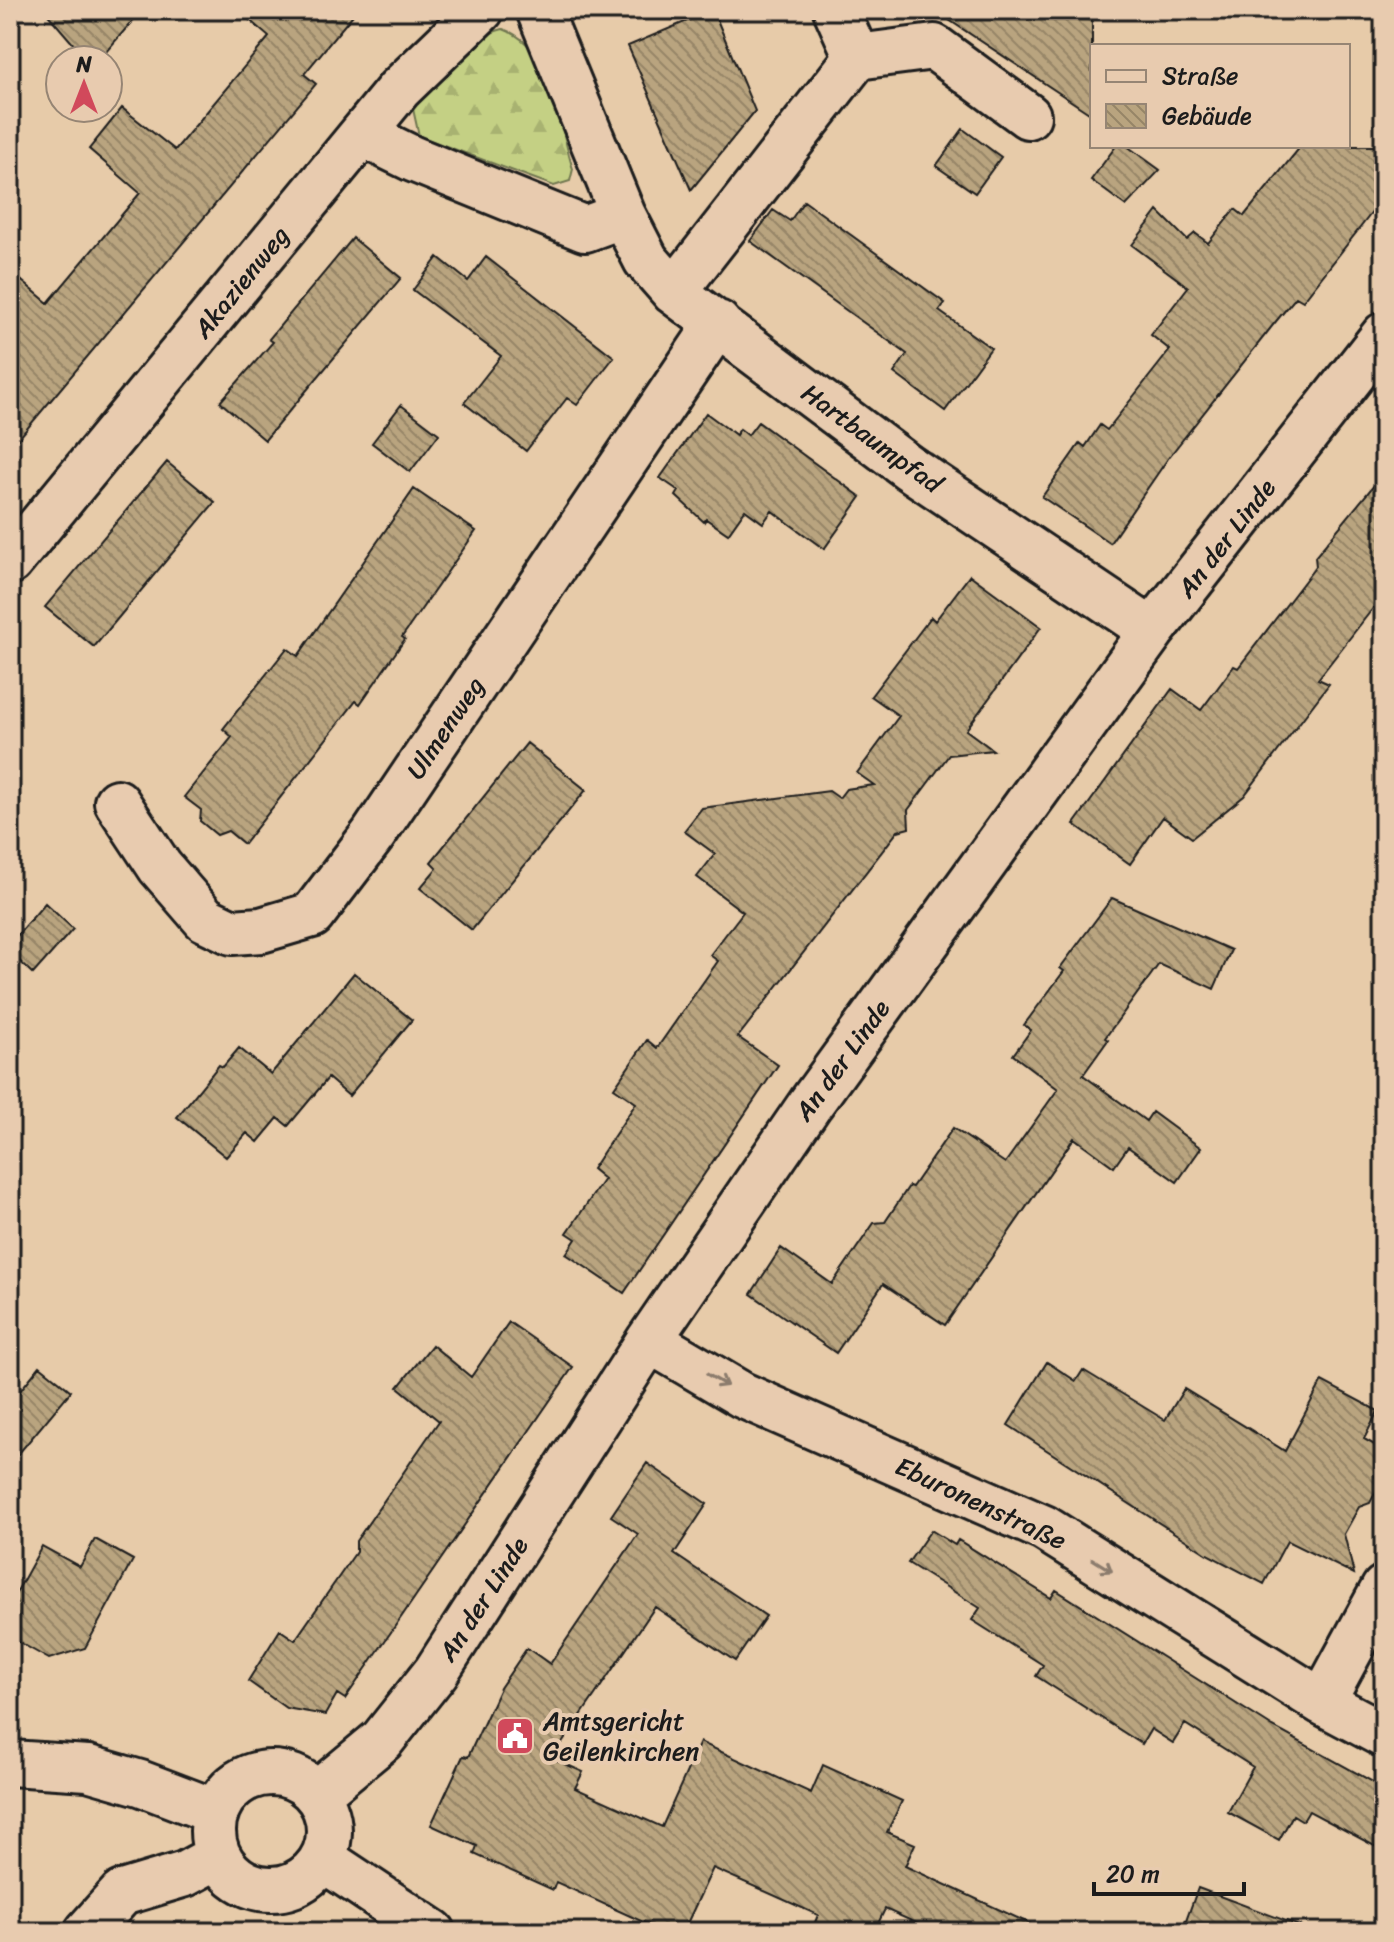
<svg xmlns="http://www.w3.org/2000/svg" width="1394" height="1942" font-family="Sriracha,sans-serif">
<defs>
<pattern id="forest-firs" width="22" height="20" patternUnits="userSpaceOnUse" patternTransform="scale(2)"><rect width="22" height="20" fill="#c4d084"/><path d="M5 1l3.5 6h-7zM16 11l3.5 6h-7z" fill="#a8b271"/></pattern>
<pattern id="building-back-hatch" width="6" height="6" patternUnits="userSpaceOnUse" patternTransform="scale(2)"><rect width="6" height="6" fill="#b9a47f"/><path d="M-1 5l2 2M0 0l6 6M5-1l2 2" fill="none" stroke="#968567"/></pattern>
</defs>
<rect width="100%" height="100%" fill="#e7cba9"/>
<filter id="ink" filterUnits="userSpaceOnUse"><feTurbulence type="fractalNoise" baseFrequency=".0125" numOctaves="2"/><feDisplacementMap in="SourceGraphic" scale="16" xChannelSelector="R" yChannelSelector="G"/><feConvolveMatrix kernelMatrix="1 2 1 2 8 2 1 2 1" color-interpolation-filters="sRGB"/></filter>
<g filter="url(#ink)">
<path fill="url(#forest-firs)" stroke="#707650" stroke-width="2" d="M503,29C555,47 558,124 573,169L570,181L554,186L419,136L413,109C434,79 466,38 503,29Z"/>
<path fill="url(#building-back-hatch)" stroke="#1c1c1c" stroke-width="2" d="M44,10H142L99,60H87Z
M238,10H357L304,74L316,84L10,449V271L48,303L140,193L89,149L122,108L175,150L269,37Z
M713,10L755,111L691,190L628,46Z
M934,10H1092V115Z
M963,129L1001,157L975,193L936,166Z
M1116,146H1127L1160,170L1126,206L1091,180Z
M1301,146H1384V197L1303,301L1296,297L1273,325L1169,457L1110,543L1042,497L1080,443L1085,447L1100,425L1107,430L1170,350L1151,335L1188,287L1132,245L1158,211L1187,240L1195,233L1208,243L1235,209L1244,216Z
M804,201L945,303L939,311L991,348L945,411L894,373L907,354L750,241L773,210L790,221Z
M353,238L401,278L265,440L220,402L273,342L269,339Z
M438,257L468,281L486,257L614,357L577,405L567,398L526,451L464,403L501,356L413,290Z
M401,405L439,434L410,472L372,443Z
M706,413L736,435L740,429L748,435L758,422L861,497L824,549L772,511L763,523L745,510L728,534L706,519L704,522L676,496L679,491L660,478Z
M167,462L215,502L94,647L45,607Z
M1384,473V594L1318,679L1329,684L1244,796L1192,838L1163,817L1130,864L1074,824L1172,689L1201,710L1234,666L1238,668L1316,566L1315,557Z
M414,489L476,531L402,637L405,639L360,704L356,701L244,844L228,831L217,835L200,821L201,810L184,797L232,737L223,729L287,648L298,656Z
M970,575L1041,627L966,730L993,750L949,755L908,810L909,828L898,831L738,1037L778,1065L624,1293L566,1254L576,1239L567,1233L604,1179L592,1169L636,1103L614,1088L647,1040L657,1048L718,961L710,955L743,912L697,877L715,854L684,831L702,808L829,791L839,798L846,789L874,785L857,773L899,716L871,696L931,617L935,621Z
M527,743L586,790L472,930L420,888L437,868L431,862Z
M1112,898L1231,950L1214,989L1159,964L1105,1038L1108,1040L1083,1075L1146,1121L1152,1112L1201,1148L1177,1182L1128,1147L1114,1167L1074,1138L945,1325L883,1284L836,1353L751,1294L781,1248L832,1284L874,1223L885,1222L909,1186L912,1187L953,1128L1005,1163L1058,1089L1013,1055L1031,1030L1024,1025L1064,971L1060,968Z
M45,903L73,929L33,974L10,952V944Z
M354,973L412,1020L349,1096L328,1078L288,1126L278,1118L258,1142L247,1133L226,1157L177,1117L219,1065L223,1067L239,1048L271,1074Z
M509,1322L573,1367L345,1699L337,1694L325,1715L286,1708L248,1681L280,1630L295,1640L356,1552V1541L439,1421L398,1387L432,1345L471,1377Z
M1047,1362L1076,1381L1083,1370L1165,1420L1184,1389L1285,1451L1322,1381L1378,1411L1364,1439L1384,1450V1460L1375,1476L1379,1486L1370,1503L1359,1507L1344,1534L1354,1574L1287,1541L1264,1584L1207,1554L1008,1425Z
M40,1366L71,1391L10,1464V1403Z
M647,1463L707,1504L674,1554L766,1616L735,1661L655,1607L552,1758L583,1772L575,1788L662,1827L700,1742L811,1793L823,1765L902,1801L887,1832L915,1844L905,1866L1048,1932H936L885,1909L874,1932H811L818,1915L713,1868L683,1932H665L556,1882L553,1890L474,1854L477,1846L431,1825L463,1756L468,1757L500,1688L527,1648L550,1664L638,1534L611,1516Z
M931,1530L955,1545L958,1540L1051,1598L1056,1590L1273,1727L1384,1788V1851L1309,1811L1303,1821L1293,1815L1279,1840L1228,1812L1253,1767L1185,1724L1173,1743L1151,1729L1142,1744L1036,1676L1043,1665L972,1620L980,1608L908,1563Z
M95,1539L133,1560L85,1648L49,1659L10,1637V1604L42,1546L80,1567Z
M1198,1888L1305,1928L1304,1932H1182Z"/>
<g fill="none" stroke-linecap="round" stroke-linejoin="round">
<g stroke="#1c1c1c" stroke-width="50">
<path id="minor" d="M539,10L623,215L646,260L674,292L908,467L1152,631
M857,57L934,47L1028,116
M362,134L413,159L585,229L623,215
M674,292L857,57L836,10
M10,562L399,89L481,10
M117,802L160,867L205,919L232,932L261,930L312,915L373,835L718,323
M649,1340L742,1395L1044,1528L1322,1702L1384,1735
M1322,1702L1384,1588
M10,1763L88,1768L140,1783L216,1812
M213 1831a58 58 0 1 1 116 0a58 58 0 1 1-116 0Z
M317,1794L382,1740L436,1672L649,1340L811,1103L1152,631L1384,335
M323,1859L433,1932
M87,1932L122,1893L185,1874L218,1856"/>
</g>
<use href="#minor" stroke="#e8cbaf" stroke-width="44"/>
</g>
<defs><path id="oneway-shaft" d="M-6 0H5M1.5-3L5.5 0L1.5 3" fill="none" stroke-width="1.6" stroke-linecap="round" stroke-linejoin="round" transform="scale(2)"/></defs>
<g stroke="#8c7c6d">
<use href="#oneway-shaft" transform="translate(717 1380) rotate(30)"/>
<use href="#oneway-shaft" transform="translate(1102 1565) rotate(32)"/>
</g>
</g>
<defs>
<g id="civic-square" transform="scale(2)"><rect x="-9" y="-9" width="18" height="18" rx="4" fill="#d1495b" stroke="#e8cbaf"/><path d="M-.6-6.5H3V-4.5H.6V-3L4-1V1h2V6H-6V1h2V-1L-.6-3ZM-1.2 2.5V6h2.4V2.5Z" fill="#fff"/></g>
</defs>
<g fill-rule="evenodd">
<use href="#civic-square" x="515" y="1736"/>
</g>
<g text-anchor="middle" stroke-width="8" stroke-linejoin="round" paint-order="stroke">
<g font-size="26" fill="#1c1c1c" stroke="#e8cbaf">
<text transform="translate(241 282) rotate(-51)" y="9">Akazienweg</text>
<text transform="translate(872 438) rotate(36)" y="9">Hartbaumpfad</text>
<text transform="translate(1226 538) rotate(-52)" y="9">An der Linde</text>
<text transform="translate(445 728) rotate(-56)" y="9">Ulmenweg</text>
<text transform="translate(842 1060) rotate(-54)" y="9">An der Linde</text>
<text transform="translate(981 1503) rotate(25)" y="9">Eburonenstraße</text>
<text transform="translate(483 1599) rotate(-57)" y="9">An der Linde</text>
</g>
<g font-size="26" fill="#1c1c1c" stroke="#e8cbaf" text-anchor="start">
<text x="543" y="1730">Amtsgericht<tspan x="543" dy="30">Geilenkirchen</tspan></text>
</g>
</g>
<rect width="1394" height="1942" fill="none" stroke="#e8cbaf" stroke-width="40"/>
<rect x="20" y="20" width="1354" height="1902" fill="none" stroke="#1c1c1c" stroke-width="3" filter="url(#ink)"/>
<rect x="1090" y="44" width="260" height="104" fill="#e8cbaf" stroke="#968574" stroke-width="2"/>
<rect x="1106" y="70" width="40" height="12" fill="#e8cbaf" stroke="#968574" stroke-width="2"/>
<text x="1162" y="84" font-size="24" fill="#1c1c1c">Straße</text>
<rect x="1106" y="104" width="40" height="24" fill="url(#building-back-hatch)" stroke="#968574" stroke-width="2"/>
<text x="1162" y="124" font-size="24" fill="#1c1c1c">Gebäude</text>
<g transform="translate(84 84)"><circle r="38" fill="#e8cbaf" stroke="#968574" stroke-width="2"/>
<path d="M0-6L14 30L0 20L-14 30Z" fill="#d1495b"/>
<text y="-12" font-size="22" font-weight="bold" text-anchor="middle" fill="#1c1c1c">N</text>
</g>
<path d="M1094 1882v12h150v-12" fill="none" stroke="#1c1c1c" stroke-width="4"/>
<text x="1106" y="1882" font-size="24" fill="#1c1c1c" stroke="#e8cbaf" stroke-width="6" paint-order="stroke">20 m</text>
</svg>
